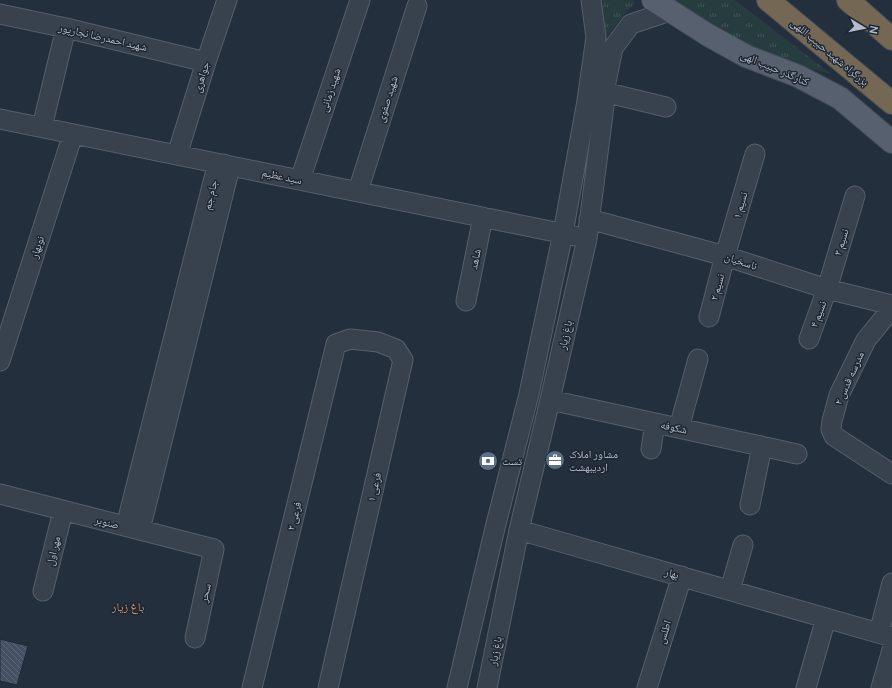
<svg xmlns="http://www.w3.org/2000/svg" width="892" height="688" font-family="Manrope,'Noto Naskh Arabic',sans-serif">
<defs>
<pattern id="grass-tufts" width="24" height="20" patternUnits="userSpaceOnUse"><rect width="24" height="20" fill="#263c3f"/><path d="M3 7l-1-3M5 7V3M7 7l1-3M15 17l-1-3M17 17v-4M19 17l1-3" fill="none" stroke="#435659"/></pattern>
<pattern id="building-back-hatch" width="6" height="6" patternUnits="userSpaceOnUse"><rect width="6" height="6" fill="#455162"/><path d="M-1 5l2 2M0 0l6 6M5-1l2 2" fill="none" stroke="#5d6877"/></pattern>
</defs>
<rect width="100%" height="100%" fill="#242f3e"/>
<path fill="url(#grass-tufts)" d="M602,0H633L635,2L606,37Z
M672,0H735L831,74L798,65L736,38Z"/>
<path fill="url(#building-back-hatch)" stroke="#1f2835" d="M0,639L28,646L17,685L0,681Z"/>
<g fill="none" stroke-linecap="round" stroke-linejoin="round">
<g stroke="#565f6c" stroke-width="21">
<path id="minor" d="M0,14L66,28L206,62
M604,92L666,107
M0,119L575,236
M42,127L66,28
M177,155L206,62L227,0
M224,164L228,175L143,518L132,528L129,514L215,174Z
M300,180L360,0
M358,191L417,6
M589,219L725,256L827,289L892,305
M466,301L483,217
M892,308L866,340L839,395L832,421L831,429L834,436L892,474
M709,317L725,256L755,154
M809,339L827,289L855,196
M0,361L73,134
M550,400L797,454
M679,428L698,359
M651,449L655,423
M0,494L214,549L195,638
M750,505L762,446
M519,530L892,637
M730,590L743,545
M43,591L63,511
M879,633L892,583
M252,688L336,344L350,339L378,342L396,349L403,360L328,688
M457,688L496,524L529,394L563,233L587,101L596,37L591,0
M487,688L519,530L550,400L587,239L604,106V92L613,48L631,24L670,11
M647,688L682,576
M806,688L826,618
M881,688L892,650"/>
</g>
<g stroke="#414a57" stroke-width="24">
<path id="major" d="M653,0L708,35L746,56L798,76L840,98L892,142"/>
</g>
<g stroke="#434c59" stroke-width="24">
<path id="highway" d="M768,0L892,103
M848,0L892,39"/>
</g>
<use href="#minor" stroke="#38414e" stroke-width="19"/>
<use href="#major" stroke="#56606e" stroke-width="22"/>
<use href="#highway" stroke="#746855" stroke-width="22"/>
</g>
<defs>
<g id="office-disc" transform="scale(1)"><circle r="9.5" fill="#5c6f8a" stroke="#1d2633"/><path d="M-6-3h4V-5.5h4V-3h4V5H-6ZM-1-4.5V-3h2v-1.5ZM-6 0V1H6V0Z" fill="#fff"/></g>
<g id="bank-disc" transform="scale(1)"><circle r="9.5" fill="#5c6f8a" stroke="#1d2633"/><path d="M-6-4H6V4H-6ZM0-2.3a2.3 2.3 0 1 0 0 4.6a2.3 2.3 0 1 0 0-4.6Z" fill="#fff"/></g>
</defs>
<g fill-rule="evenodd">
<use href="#office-disc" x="555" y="460"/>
<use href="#bank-disc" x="488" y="461"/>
</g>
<g text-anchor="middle" stroke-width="3" stroke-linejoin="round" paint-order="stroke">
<g font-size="11" fill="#b4bcc9" stroke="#1d2633">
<text transform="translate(103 37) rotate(13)" y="4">شهید احمدرضا نجارپور</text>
<text transform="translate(830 52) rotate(40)" y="4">بزرگراه شهید حبیب اللهی</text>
<text transform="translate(775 68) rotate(23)" y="4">کنارگذر حبیب الهی</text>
<text transform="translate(201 77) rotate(-73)" y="4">جواهری</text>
<text transform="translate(330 90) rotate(-72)" y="4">شهید زمانی</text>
<text transform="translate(387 99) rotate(-73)" y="4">شهید صفوی</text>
<text transform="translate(282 176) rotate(12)" y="4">سید عظیم</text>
<text transform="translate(210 195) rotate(-76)" y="4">جام جم</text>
<text transform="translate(740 205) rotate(-74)" y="4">نسیم ۱</text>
<text transform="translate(841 242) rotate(-73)" y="4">نسیم ۳</text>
<text transform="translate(37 247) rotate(-72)" y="4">نوبهار</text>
<text transform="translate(475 259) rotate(-79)" y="4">شاهد</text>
<text transform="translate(741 261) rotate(18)" y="4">ناسخیان</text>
<text transform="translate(717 287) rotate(-75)" y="4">نسیم ۲</text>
<text transform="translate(818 314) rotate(-70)" y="4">نسیم ۴</text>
<text transform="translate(565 335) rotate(-77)" y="4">باغ زیار</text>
<text transform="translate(849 378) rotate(-66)" y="4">مدرسه قدس ۲</text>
<text transform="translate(674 427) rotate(12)" y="4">شکوفه</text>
<text transform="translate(374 487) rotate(-77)" y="4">فرعی ۱</text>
<text transform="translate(294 516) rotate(-76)" y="4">فرعی ۲</text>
<text transform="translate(107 522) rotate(14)" y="4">صنوبر</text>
<text transform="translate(53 551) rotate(-76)" y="4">مهر اول</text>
<text transform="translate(672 573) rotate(16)" y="4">بهار</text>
<text transform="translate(205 593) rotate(-78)" y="4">سحر</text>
<text transform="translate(664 632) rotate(-73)" y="4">اطلس</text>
<text transform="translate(495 651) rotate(-79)" y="4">باغ زیار</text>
</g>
<g font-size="11" fill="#b4bcc9" stroke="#1d2633" text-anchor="start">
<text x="569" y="458">مشاور املاک<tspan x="569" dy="13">اردیبهشت</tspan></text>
<text x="502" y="465">تست</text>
</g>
<g font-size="12" fill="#d59563" stroke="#1d2633">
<text x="128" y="611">باغ زیار</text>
</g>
</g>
<g transform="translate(864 28) rotate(100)" stroke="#1d2633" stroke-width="3" paint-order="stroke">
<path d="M0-3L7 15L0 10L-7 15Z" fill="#b4bcc9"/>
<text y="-6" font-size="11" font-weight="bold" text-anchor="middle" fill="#b4bcc9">N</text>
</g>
</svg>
